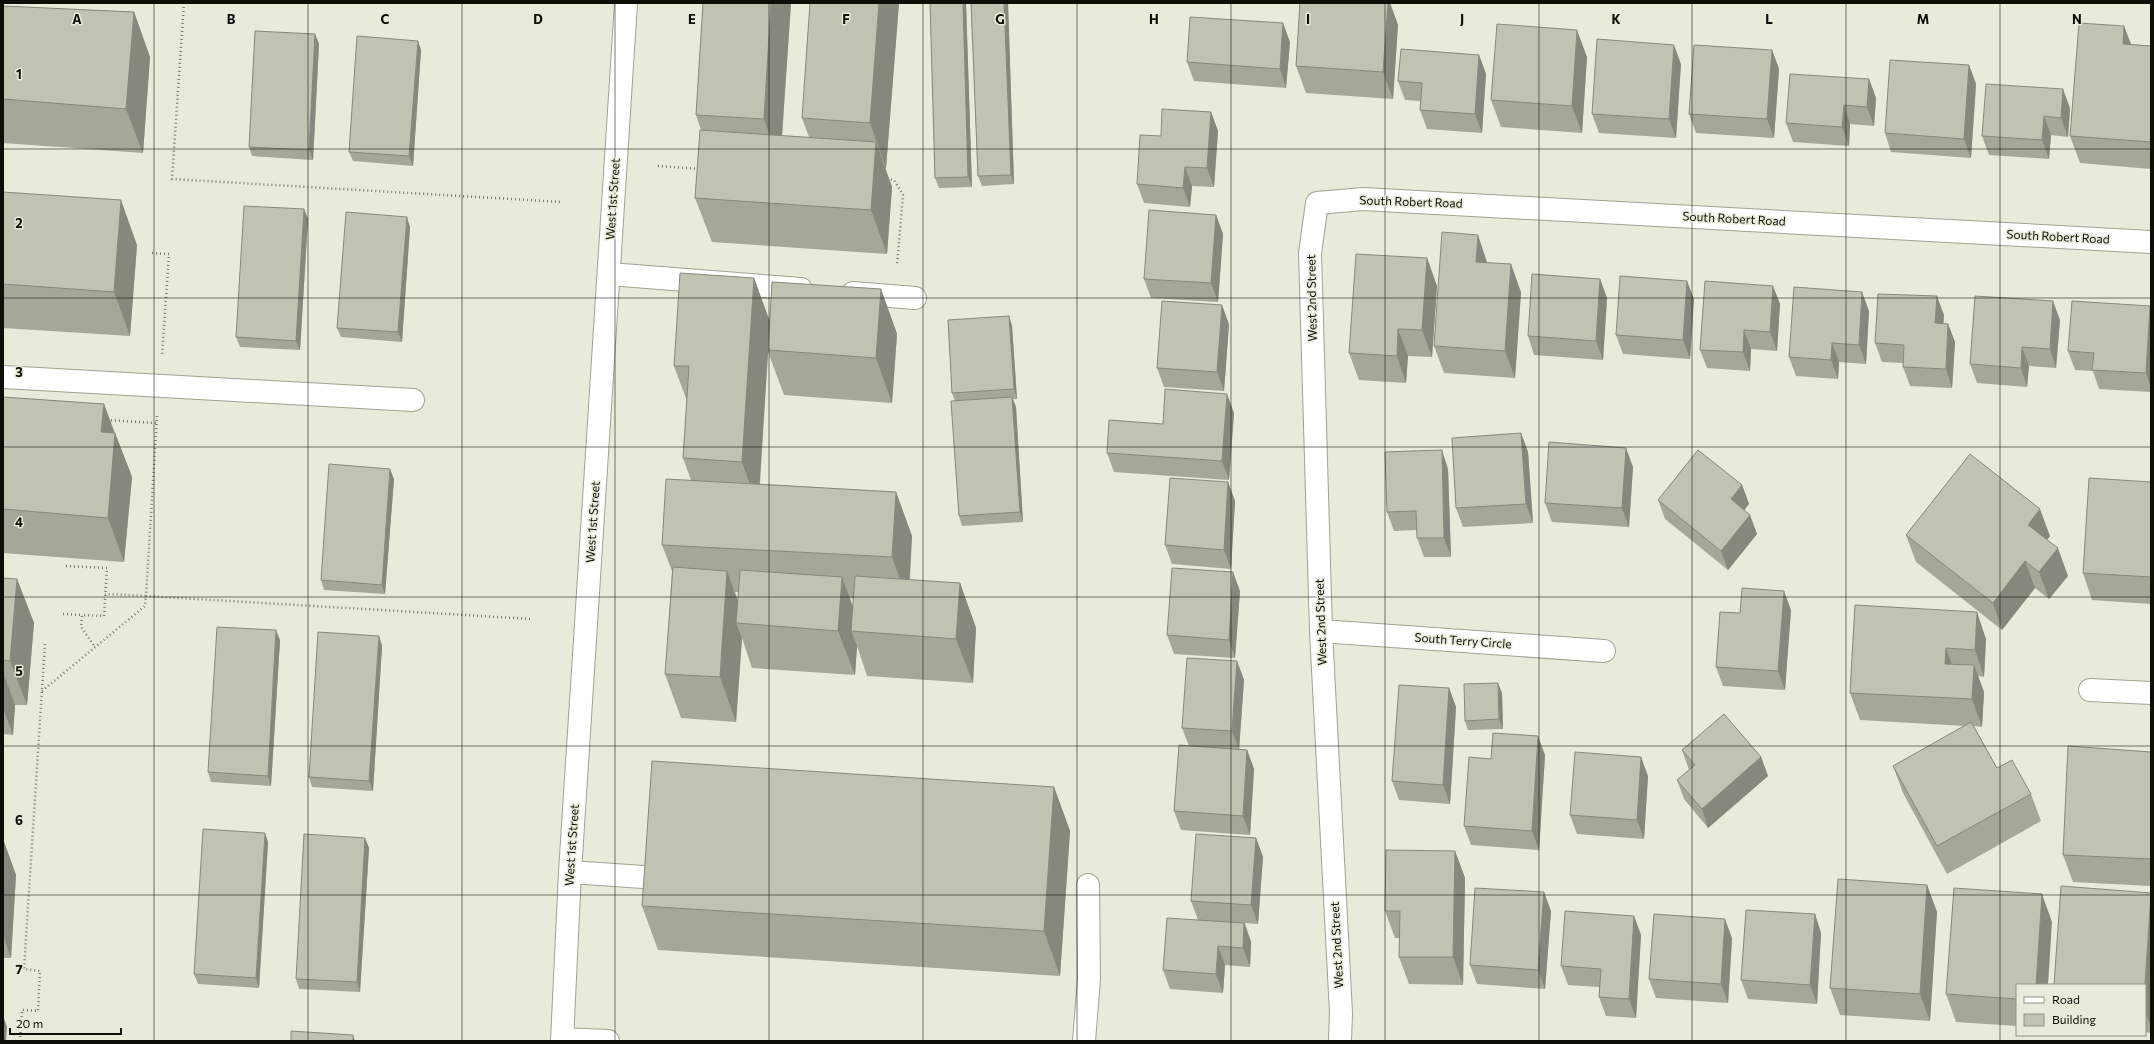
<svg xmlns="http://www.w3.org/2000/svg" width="2154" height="1044" font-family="Commissioner,sans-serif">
<rect width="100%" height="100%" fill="#e7ebd9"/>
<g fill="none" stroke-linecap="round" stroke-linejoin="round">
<g stroke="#9fa392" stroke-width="24">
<path id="minor" d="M609,274L801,289
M853,293L915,298
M3,377L413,400
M1321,631L1604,651
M2090,690L2151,693
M570,872L658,878
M562,1039L608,1041
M562,1041L570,872L626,3
M1084,1041L1089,979L1088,885
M1340,1041L1341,1013L1321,631L1310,253L1317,203L1363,199L2151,242"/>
</g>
<path stroke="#777a6e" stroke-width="2.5" stroke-dasharray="1 3" stroke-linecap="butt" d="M184,3L172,179L562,202
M658,166L700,169
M887,179L894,180L903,195L897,265
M152,253L169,254L162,356
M157,416L146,596L532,619
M107,420L157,423
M66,566L107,568L104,616L82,615
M63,614L82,615L81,627L95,647
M42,691L145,606L146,596L105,594
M20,1041L22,1010L38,1011L40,971L24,969L45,643"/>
<use href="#minor" stroke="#fff" stroke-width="22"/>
</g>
<path fill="#a5a899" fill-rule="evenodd" d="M703,3H791L782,136L809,137L802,118L899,3L886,168H885L892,187L887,254L712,242L695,198L701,130L696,115Z
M930,3H966L972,187L939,188L935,178Z
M971,3H1008L1014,184L982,186L978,176Z
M1300,3H1390L1398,25L1393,99L1306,93L1296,66Z
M3,6L134,12L150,57L143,153L3,143Z
M2124,26L2131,44L2151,46V169L2080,163L2070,136Z
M315,34L319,44L313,160L252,156L249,147Z
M1290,42L1286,88L1194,81L1187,62Z
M421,50L413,166L353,161L349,152Z
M1772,50L1779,69L1774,138L1696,133L1689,114Z
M1479,55L1486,74L1482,133L1427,129L1420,110V101L1405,100L1398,81Z
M1587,57L1582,133L1501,127L1491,100Z
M1681,64L1676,138L1599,133L1592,114Z
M1969,65L1976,84L1971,158L1891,152L1885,133Z
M1869,79L1876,98L1874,126L1850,124L1849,146L1793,142L1786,123Z
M2070,108L2068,137L2051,135L2049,159L1989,155L1982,136Z
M1211,112L1218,131L1214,187L1192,186L1190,207L1144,203L1137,184L1161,136Z
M3,192L137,245L130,336L3,328Z
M304,209L308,219L300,350L240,347L236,337Z
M1216,215L1223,234L1218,302L1151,298L1144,279Z
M410,227L402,342L341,337L337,328Z
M1427,258L1437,286L1432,357L1408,356L1406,383L1359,380L1349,353Z
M1487,262V263L1521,292L1515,378L1444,373L1434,346Z
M754,278L770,322L881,289L897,334L892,403L784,395L768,352L760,484L896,492L912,536L910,580L960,583L976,628L973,683L867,676L857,646L855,675L752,668L742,638L736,722L681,718L665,674L672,571L662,545L691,480L683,458L687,401L674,366ZM735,592H738V601ZM850,598L853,599V606Z
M1600,279L1607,298L1603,360L1534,355L1528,336Z
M1773,286L1780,304L1777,351L1751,349L1750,371L1707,368L1700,350Z
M1694,299L1690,359L1623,354L1616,335Z
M2151,308V392L2099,389L2093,371L2075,370L2068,351Z
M1869,311L1866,364L1839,362L1838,379L1796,376L1789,357Z
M1944,315L1943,323L1948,324L1955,342L1952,388L1910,386L1903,367V363L1882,362L1875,343Z
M1009,316L1012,326L1017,399H1013L1016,407L1023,522L962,526L959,516L955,401L952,393Z
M2060,320L2056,368L2029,366L2027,387L1977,383L1970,364Z
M1229,324L1224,391L1164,387L1157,368Z
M3,397L104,404L132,477L124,562L3,553Z
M1234,413L1229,480L1114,472L1107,453Z
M1521,433L1528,452L1533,523L1463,527L1456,508Z
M1633,467L1629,527L1552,522L1545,503Z
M1448,469L1451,557H1424L1417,538V530L1394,531L1387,512Z
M394,479L385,594L324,590L321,580Z
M1228,482L1235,501L1231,569L1172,564L1165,545Z
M2151,482V604L2092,600L2083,573Z
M1742,485L1749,504L1744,510L1757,534L1728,570L1665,519L1658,500Z
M1906,535L2050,536L2047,540L2068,576L2049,599L2035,588L2002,630L1916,562Z
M3,578L17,579L34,623L27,705H15L13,735L3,734Z
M1240,591L1235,658L1174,654L1167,635Z
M1855,605L1986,639L1984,677L1978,676L1984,692L1982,727L1974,726L1997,768L2031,794L2041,821L1947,874L1903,793L1893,766L1965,726L1860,720L1850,693Z
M1791,610L1785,690L1723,686L1716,667L1740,613Z
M379,636L382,646L373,791L312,787L309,777Z
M280,640L271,786L211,782L208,772Z
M1237,661L1244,680L1239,749L1247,750L1254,769L1250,835L1181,830L1174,811L1189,746L1182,728Z
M1449,688L1456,707L1450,804L1399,800L1392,781Z
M1502,693L1503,729L1468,730L1465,721Z
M1682,750L1761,757L1768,776L1708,828L1684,799L1677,780L1689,770Z
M2151,752V886L2073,882L2063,855Z
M1545,755L1539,850L1471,845L1464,826L1491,759Z
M1648,776L1644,839L1577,834L1570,815Z
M1054,787L1070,831L1060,976L658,950L642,906Z
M365,838L369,848L360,992L299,989L296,979Z
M1256,838L1263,857L1258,924L1245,923L1251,942L1250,967L1225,965L1223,993L1170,989L1163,970L1198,920L1191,901Z
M3,839L16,875L11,958H3Z
M268,842L259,988L198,984L194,974Z
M1455,851L1465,878L1463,985L1409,984L1399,957L1400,938H1395L1385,911Z
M1927,885L1937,912L1930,1021L1840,1015L1830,988Z
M2151,893V1033L2145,1032V985Z
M1551,911L1545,989L1477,984L1470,965Z
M1815,914L1821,933L1817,1004L1748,999L1741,980Z
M1634,916L1641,935L1636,1018L1606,1016L1599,997V987L1568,985L1561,966Z
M2052,922L2017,985V1026L1956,1022L1946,994Z
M1732,938L1728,1003L1656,998L1649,979Z"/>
<path fill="#86887d" d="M771,3H791L780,164L764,119Z
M879,3H899L886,168L870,123Z
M963,3H966L972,187L968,177Z
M1004,3H1008L1014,184L1011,175Z
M1388,3H1390L1398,25L1393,99L1383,72Z
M134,12L150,57L143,153L126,109Z
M1283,23L1290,42L1286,88L1280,69Z
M2124,26L2134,53L2123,44Z
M1577,30L1587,57L1582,133L1572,106Z
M315,34L319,44L313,160L309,150Z
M418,41L421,50L413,166L409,156Z
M1674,45L1681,64L1676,138L1669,119Z
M1772,50L1779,69L1774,138L1767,119Z
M1479,55L1486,74L1482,133L1475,114Z
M1969,65L1976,84L1971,158L1964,139Z
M1869,79L1876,98L1874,126L1867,107Z
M2063,89L2070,108L2068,137L2061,118Z
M1844,105L1850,124L1849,146L1842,127Z
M1211,112L1218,131L1214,187L1207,168Z
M2044,116L2051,135L2049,159L2042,140Z
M876,142L892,187L887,254L871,210Z
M1185,167L1192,186L1190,207L1183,188Z
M121,200L137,245L130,336L114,292Z
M304,209L308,219L300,350L296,341Z
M1216,215L1223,234L1218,302L1211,283Z
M407,217L410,227L402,342L398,332Z
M1478,235L1487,262L1486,289L1476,262Z
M1427,258L1437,286L1432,357L1422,330Z
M1511,264L1521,292L1515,378L1505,351Z
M754,278L770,322L758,507L742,462Z
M1600,279L1607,298L1603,360L1596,341Z
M1687,281L1694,299L1690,359L1683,340Z
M1773,286L1780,304L1777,351L1770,332Z
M881,289L897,334L892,403L876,358Z
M1862,292L1869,311L1866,364L1859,345Z
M1937,296L1944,315L1942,342L1935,323Z
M2053,301L2060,320L2056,368L2050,349Z
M1222,305L1229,324L1224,391L1217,372Z
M2150,306L2151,308V388L2146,373Z
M1009,316L1012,326L1017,399L1014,389Z
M1948,324L1955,342L1952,388L1946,369Z
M1398,329L1408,356L1406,383L1397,356Z
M1744,330L1751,349L1750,371L1743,352Z
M1832,343L1839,362L1838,379L1831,360Z
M2022,347L2029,366L2027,387L2021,368Z
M1227,394L1234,413L1229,480L1222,461Z
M1012,397L1016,407L1023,522L1020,512Z
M104,404L115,435V433L132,477L124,562L108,518L101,432Z
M1521,433L1528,452L1533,523L1526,504Z
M1626,448L1633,467L1629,527L1622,508Z
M1442,450L1448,469L1451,557L1444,538Z
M390,469L394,479L385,594L382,585Z
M1228,482L1235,501L1231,569L1224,550Z
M1742,485L1749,504L1738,518L1731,499Z
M896,492L912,536L908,602L892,557Z
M2040,509L2050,536L2038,552L2028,525Z
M1750,515L1757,534L1728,570L1721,551Z
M2058,548L2068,576L2049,599L2039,572Z
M2025,561L2035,588L2002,630L1993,603Z
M727,571L743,616L736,623L742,638L736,722L720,677Z
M1233,572L1240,591L1235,658L1229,640Z
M842,577L858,621L851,631L857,646L855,675L838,631Z
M17,579L34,623L27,705L10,661Z
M960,583L976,628L973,683L956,639Z
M1784,591L1791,610L1785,690L1778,671Z
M1977,612L1986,639L1984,677L1975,650Z
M276,630L280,640L271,786L268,776Z
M379,636L382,646L373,791L369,781Z
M1946,648L1956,675L1945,664Z
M1237,661L1244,680L1239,750L1232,731Z
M1974,665L1984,692L1982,727L1972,699Z
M3,672L15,705L13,735L3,708Z
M1498,683L1502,693L1503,729L1499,719Z
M1449,688L1456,707L1450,804L1443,785Z
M1538,736L1545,755L1539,850L1532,831Z
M1247,750L1254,769L1250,835L1243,816Z
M1641,757L1648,776L1644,839L1637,820Z
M1761,757L1768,776L1708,828L1702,809Z
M1054,787L1070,831L1060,976L1044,931Z
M265,833L268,842L259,988L256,978Z
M365,838L369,848L360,992L357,982Z
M1256,838L1263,857L1258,924L1251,905Z
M3,839L16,875L11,958L3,935Z
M1455,851L1465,878L1463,985L1453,957Z
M1927,885L1937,912L1930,1021L1920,994Z
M1544,892L1551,911L1545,989L1538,970Z
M2042,894L2052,922L2048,985H2036Z
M2151,894V1027L2145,1011V985Z
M1815,914L1821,933L1817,1004L1810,985Z
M1634,916L1641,935L1636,1018L1629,999Z
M1725,919L1732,938L1728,1003L1721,984Z
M1244,923L1251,942L1250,967L1243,948Z
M1218,946L1225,965L1223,993L1216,974Z
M3,1015L7,1027L6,1041H3Z
M353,1035L355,1041H353Z"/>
<path fill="#c0c3b2" stroke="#86887d" d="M703,3H771L764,119L696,115Z
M810,3H879L870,123L802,118Z
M930,3H963L968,177L935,178Z
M971,3H1004L1011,175L978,176Z
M1300,3H1388L1383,72L1296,66Z
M3,6L134,12L126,109L3,99Z
M1190,17L1283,23L1280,69L1187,62Z
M2079,23L2124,26L2123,44L2151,46V142L2070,136Z
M1497,24L1577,30L1572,106L1491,100Z
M255,31L315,34L309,150L249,147Z
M357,36L418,41L409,156L349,152Z
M1597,39L1674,45L1669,119L1592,114Z
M1694,45L1772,50L1767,119L1689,114Z
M1401,49L1479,55L1475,114L1420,110L1422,83L1398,81Z
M1890,60L1969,65L1964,139L1885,133Z
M1790,74L1869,79L1867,107L1844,105L1842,127L1786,123Z
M1986,84L2063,89L2061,118L2044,116L2042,140L1982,136Z
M1162,109L1211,112L1207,168L1185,167L1183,188L1137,184L1140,135L1161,136Z
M700,130L876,142L871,210L695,198Z
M3,192L121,200L114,292L3,284Z
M244,206L304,209L296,341L236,337Z
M1149,210L1216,215L1211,283L1144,279Z
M346,212L407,217L398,332L337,328Z
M1442,232L1478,235L1476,262L1511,264L1505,351L1434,346Z
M1356,254L1427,258L1422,330L1398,329L1397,356L1349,353Z
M680,273L754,278L742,462L683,458L689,366H674Z
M1532,274L1600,279L1596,341L1528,336Z
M1620,276L1687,281L1683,340L1616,335Z
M1705,281L1773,286L1770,332L1744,330L1743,352L1700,350Z
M772,282L881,289L876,358L768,350Z
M1794,287L1862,292L1859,345L1832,343L1831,360L1789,357Z
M1878,294L1937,296L1935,323L1948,324L1946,369L1903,367L1904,345L1875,343Z
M1975,296L2053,301L2050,349L2022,347L2021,368L1970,364Z
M1162,301L1222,305L1217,372L1157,368Z
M2072,301L2150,306L2146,373L2092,370L2094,353L2068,351Z
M1009,316L1014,389L952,393L948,320Z
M1165,389L1227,394L1222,461L1107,453L1109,420L1163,424Z
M3,397L104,404L101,432L115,433L108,518L3,509Z
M1012,397L1020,512L959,516L951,401Z
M1521,433L1526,504L1456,508L1452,438Z
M1549,442L1626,448L1622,508L1545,503Z
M1442,450L1444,538H1417L1416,511L1387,512L1385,452Z
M1698,450L1742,485L1731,499L1750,515L1721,551L1658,500Z
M1970,454L2040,509L2028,525L2058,548L2039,572L2025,561L1993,603L1906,535Z
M329,464L390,469L382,585L321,580Z
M1170,478L1228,482L1224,550L1165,545Z
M2089,478L2151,482V577L2083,573Z
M666,479L896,492L892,557L662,545Z
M673,567L727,571L720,677L665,674Z
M1172,568L1233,572L1229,640L1167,635Z
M740,570L842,577L838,631L736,623Z
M855,576L960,583L956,639L851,631Z
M3,578L17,579L10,661L3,660Z
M1742,588L1784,591L1778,671L1716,667L1720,612L1740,613Z
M1855,605L1977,612L1975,650L1946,648L1945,664L1974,665L1972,699L1850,693Z
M217,627L276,630L268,776L208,772Z
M318,632L379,636L369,781L309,777Z
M1187,658L1237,661L1232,731L1182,728Z
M1498,683L1499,719L1465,721L1464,684Z
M1399,685L1449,688L1443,785L1392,781Z
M1724,714L1761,757L1702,809L1677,780L1695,765L1682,750Z
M1971,722L1997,768L2012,760L2031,794L1937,846L1893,766Z
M1493,733L1538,736L1532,831L1464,826L1469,757L1491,759Z
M1179,745L1247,750L1243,816L1174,811Z
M2068,746L2151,752V859L2063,855Z
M1575,752L1641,757L1637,820L1570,815Z
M652,761L1054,787L1044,931L642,906Z
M203,829L265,833L256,978L194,974Z
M304,834L365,838L357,982L296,979Z
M1196,834L1256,838L1251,905L1191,901Z
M1386,850L1455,851L1453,957H1399L1400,911H1385Z
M1838,879L1927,885L1920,994L1830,988Z
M2061,886L2151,893L2145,985H2054Z
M1475,888L1544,892L1538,970L1470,965Z
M1954,888L2042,894L2036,985H2017V999L1946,994Z
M1746,910L1815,914L1810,985L1741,980Z
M1565,911L1634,916L1629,999L1599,997L1601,969L1561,966Z
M1654,914L1725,919L1721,984L1649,979Z
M1167,918L1244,923L1243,948L1218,946L1216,974L1163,970Z
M291,1031L353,1035V1041H291Z"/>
<path fill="none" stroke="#0c0e08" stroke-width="1" stroke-opacity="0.55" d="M154,3V1041M308,3V1041M462,3V1041M615,3V1041M769,3V1041M923,3V1041M1077,3V1041M1231,3V1041M1385,3V1041M1539,3V1041M1692,3V1041M1846,3V1041M2000,3V1041M3,149H2151M3,298H2151M3,447H2151M3,597H2151M3,746H2151M3,895H2151"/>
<g text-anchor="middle" stroke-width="3" stroke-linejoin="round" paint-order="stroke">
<g font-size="12" fill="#0c0e08" stroke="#e7ebd9">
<text transform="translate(613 199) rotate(-86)" y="4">West 1st Street</text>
<text transform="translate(1411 202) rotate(2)" y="4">South Robert Road</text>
<text transform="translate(1734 219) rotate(3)" y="4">South Robert Road</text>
<text transform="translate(2058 237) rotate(3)" y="4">South Robert Road</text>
<text transform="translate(1312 298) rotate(-91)" y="4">West 2nd Street</text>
<text transform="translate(593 522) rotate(-86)" y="4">West 1st Street</text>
<text transform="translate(1321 622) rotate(-92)" y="4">West 2nd Street</text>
<text transform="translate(1463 641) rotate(4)" y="4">South Terry Circle</text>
<text transform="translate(572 845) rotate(-86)" y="4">West 1st Street</text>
<text transform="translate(1337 945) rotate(-93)" y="4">West 2nd Street</text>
</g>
</g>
<g font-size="13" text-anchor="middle" font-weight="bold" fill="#0c0e08" stroke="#e7ebd9" stroke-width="3" stroke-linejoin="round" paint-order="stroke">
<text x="77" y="24">A</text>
<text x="231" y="24">B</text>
<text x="385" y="24">C</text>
<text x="538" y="24">D</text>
<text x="692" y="24">E</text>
<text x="846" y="24">F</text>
<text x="1000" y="24">G</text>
<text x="1154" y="24">H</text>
<text x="1308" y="24">I</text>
<text x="1462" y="24">J</text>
<text x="1616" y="24">K</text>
<text x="1769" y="24">L</text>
<text x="1923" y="24">M</text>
<text x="2077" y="24">N</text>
<text x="19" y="79">1</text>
<text x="19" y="228">2</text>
<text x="19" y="377">3</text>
<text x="19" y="527">4</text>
<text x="19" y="676">5</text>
<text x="19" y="825">6</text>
<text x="19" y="974">7</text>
</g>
<rect width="2154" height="1044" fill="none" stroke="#0c0e08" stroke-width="8"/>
<rect x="2016" y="984" width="130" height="52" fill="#e7ebd9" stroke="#8f9385"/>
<rect x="2024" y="997" width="20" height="6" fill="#ffffff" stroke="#8f9385"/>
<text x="2052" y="1004" font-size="12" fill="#0c0e08">Road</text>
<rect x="2024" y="1014" width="20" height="12" fill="#c0c3b2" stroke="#8f9385"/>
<text x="2052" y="1024" font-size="12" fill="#0c0e08">Building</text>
<path d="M10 1028v6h111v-6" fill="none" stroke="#0c0e08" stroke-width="2"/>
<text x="16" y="1028" font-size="12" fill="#0c0e08" stroke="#e7ebd9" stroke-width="3" paint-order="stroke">20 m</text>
</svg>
